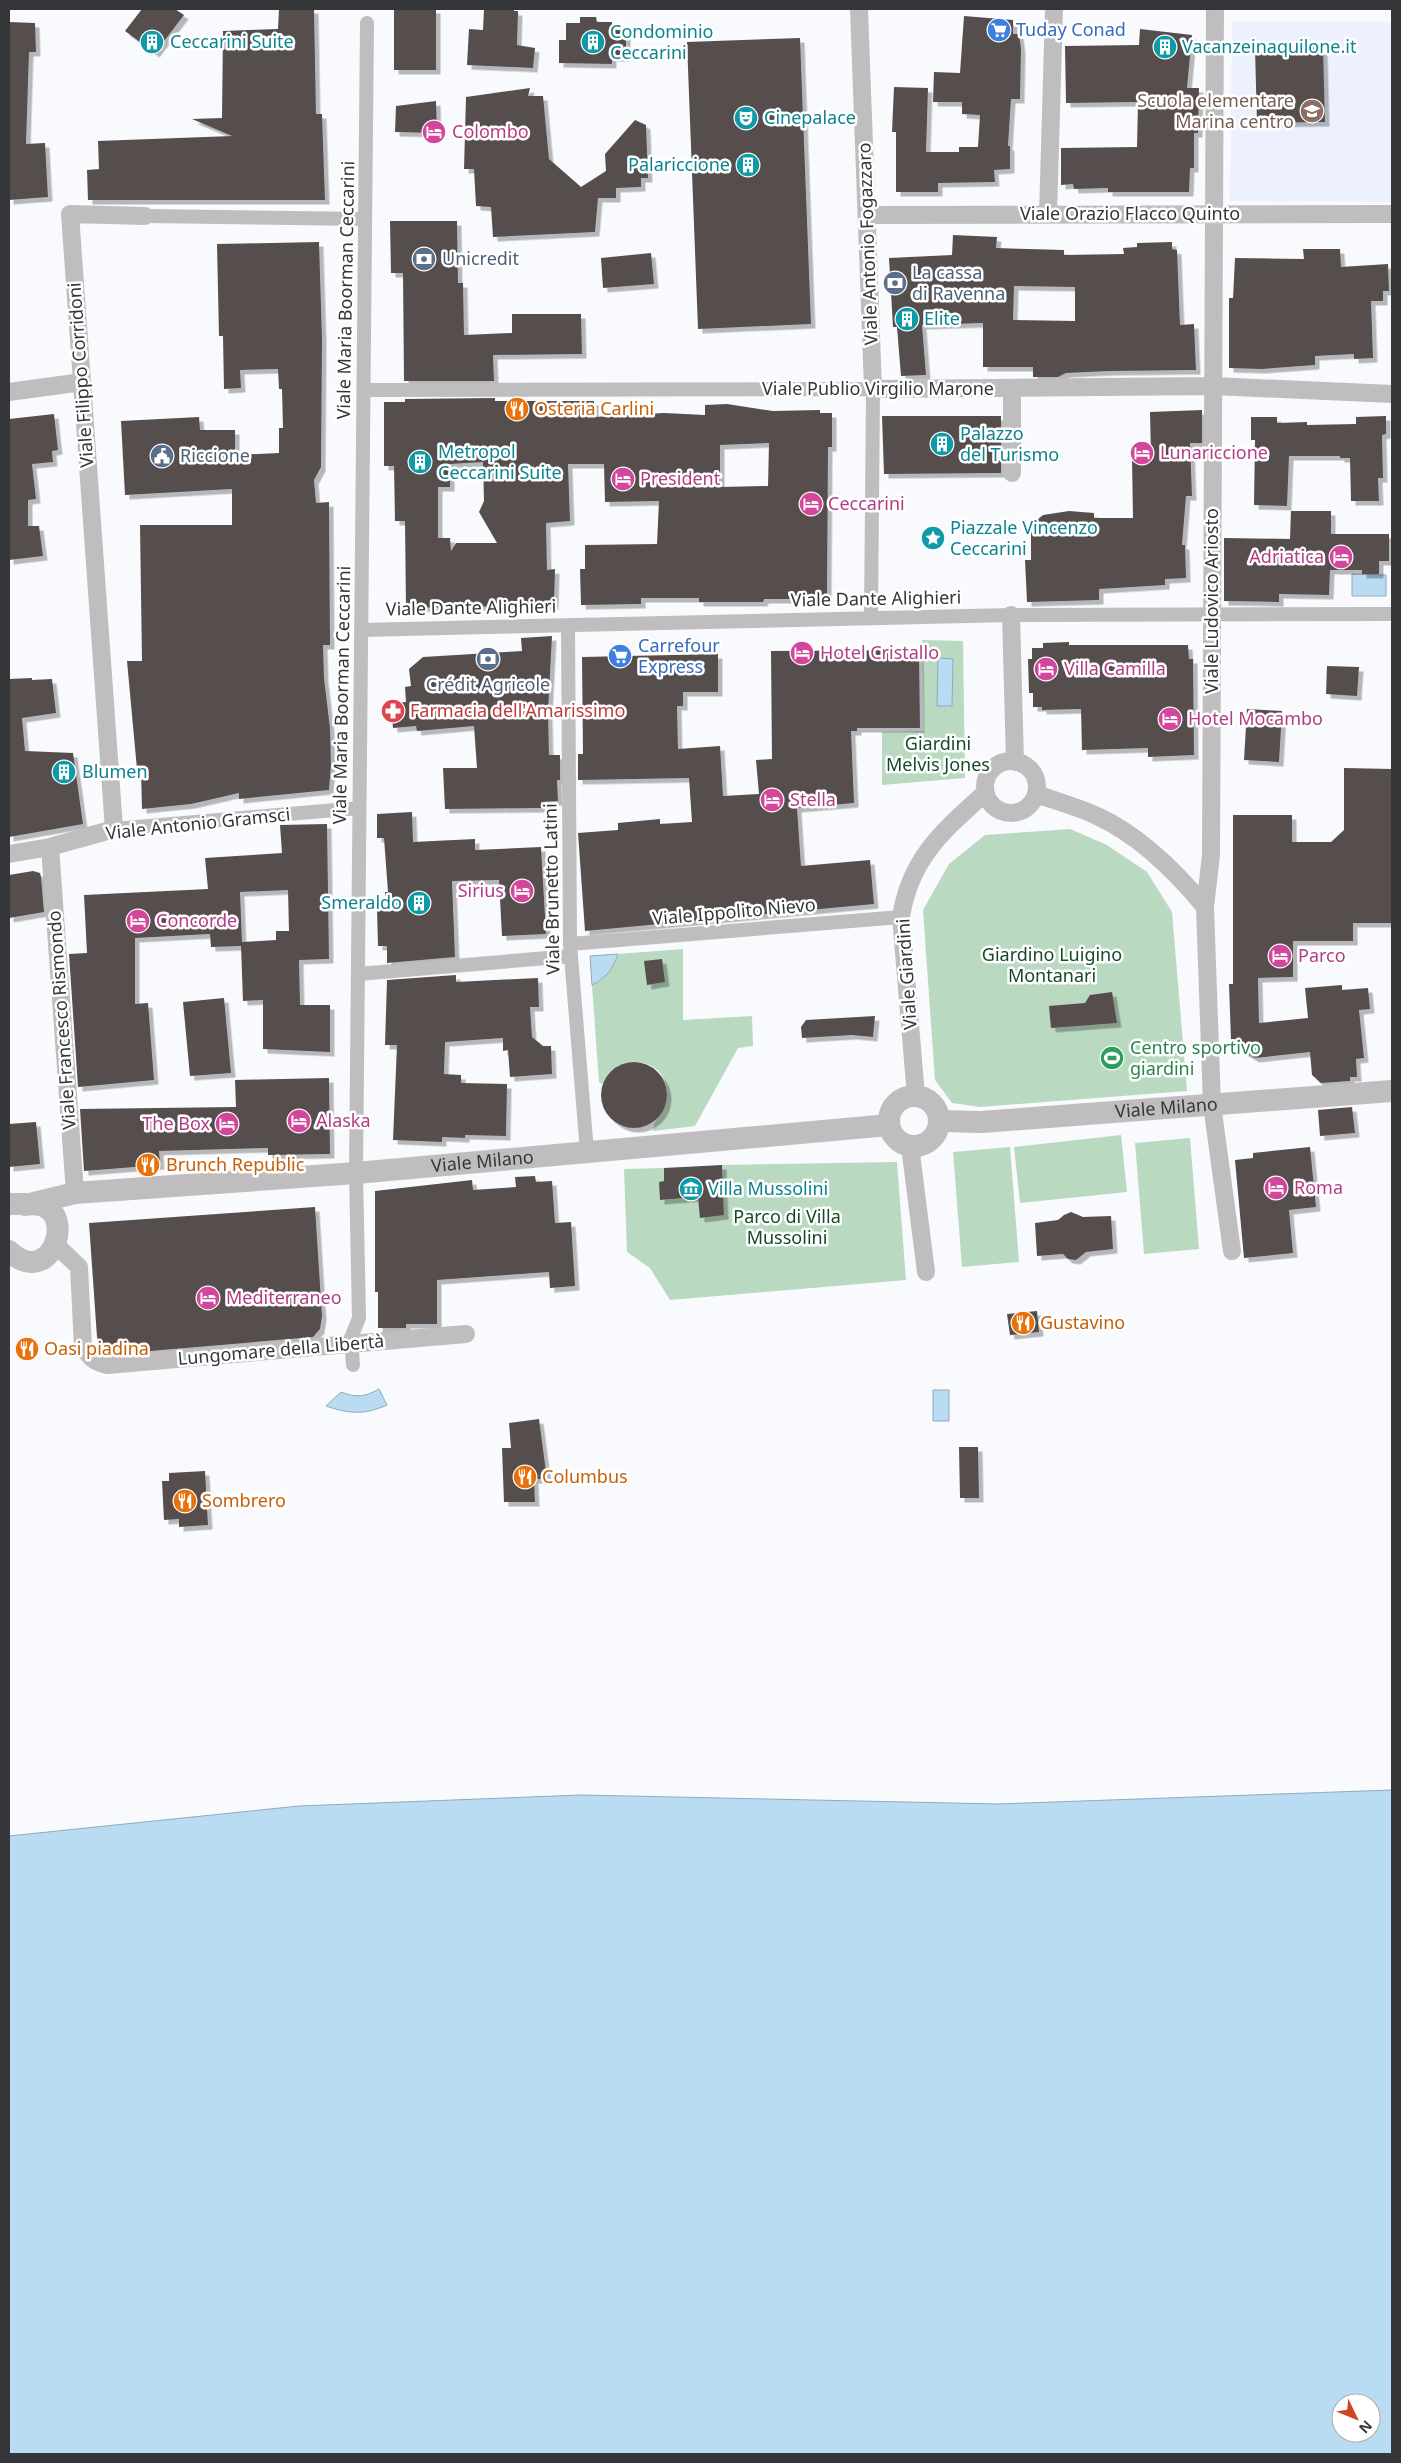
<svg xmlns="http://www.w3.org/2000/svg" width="1401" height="2463" font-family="'Noto Sans',sans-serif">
<defs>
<filter id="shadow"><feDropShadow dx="4.5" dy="4.5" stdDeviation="0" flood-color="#0004"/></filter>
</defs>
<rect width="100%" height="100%" fill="#f8fafe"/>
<path fill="#ecf1fd" d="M1232,21L1392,22V202L1230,201Z"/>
<path fill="#b9d9c1" d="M922,640L963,641L965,778L882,785V732L924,731Z
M1070,829L1107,845L1147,872L1172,912L1187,1091L980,1107L952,1103L935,1080L923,910L949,864L985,835Z
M683,949V1020L752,1016L753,1046L738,1048L695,1126L653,1131C654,1117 667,1110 667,1096C669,1057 621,1051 602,1084L599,1082L592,985C606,978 613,969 618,954Z
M1121,1135L1127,1192L1020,1203L1014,1147Z
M1190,1138L1199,1249L1144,1254L1135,1143Z
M1010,1147L1019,1262L962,1267L953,1152Z
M897,1162L906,1280L670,1300L650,1268L627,1252L624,1169L664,1168V1181L659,1182L661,1200L698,1197L724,1215L722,1165Z"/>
<path fill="#b9dcf3" stroke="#91aabb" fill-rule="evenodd" d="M1352,574L1386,575V596H1352Z
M938,658L953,659L952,706H937Z
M618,954C613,969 606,978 592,985L590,956Z
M379,1389L387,1405C365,1415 349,1414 326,1406L341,1392C356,1398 365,1397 379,1389Z
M933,1390H949V1421H933Z
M1392,1790V2454H9V1836L299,1806L581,1795L998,1804ZM1341,2403H1371V2433H1341Z"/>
<path fill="#564e4d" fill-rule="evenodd" filter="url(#shadow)" d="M142,9H175L184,15L155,53L125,31Z
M279,9H314L316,114H322L325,200H88L87,170L99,169L98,141L232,136L192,119L222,118L223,31L278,29Z
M394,9H436V70H394Z
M484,9H514V11H518L517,45L535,48L533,68L467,65L469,29L483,30Z
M964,16L1013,20V34H1019L1021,49L1020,99H1011L1008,146H1010V169L994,170L995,182L938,183V192H896V132H892L894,87L928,88L926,152H959V147H978L980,115L962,114V102H933L934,72L960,73Z
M580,17H596L597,22H612V30H626V57H612V64L559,63V40H566V23H580Z
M9,22L35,23L36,52H29L26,144L45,143L48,197L9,200Z
M1140,29L1192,35L1187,88H1199L1198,133H1194V168H1190L1189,192H1108V188L1074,189L1073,184L1061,185V148L1137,147L1138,102L1066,103L1065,46L1139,45Z
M800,38L811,324L698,329L687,42Z
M1323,47L1325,122L1257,123L1255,49Z
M530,88L528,96H543L549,159L581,187L606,171L605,154L635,120L646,125L648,178H641V187L616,188V198H598L595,232L493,237L491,207L476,206L474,169H464L466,97Z
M436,101L437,133L395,132L396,106Z
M390,221H457L458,283H463L464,335L512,333V314H581L582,354L493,355L494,381H404L403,273H391Z
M953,235L997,237L996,248L1064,250V255L1124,254L1123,248L1137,247V243L1172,242V249L1177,250L1180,325L1194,324L1196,370L1110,371L1066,373L1058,377H1033V367H983V323L922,325L926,375L901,376L897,327H893L889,258L952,255ZM1014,286L1075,287V321L1013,320Z
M319,242L322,339L321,467L314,480L316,503L329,502L330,645H323L324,678L330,728L331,765L329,790L239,799V793L191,804L142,809L141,769H137L127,661H142L140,525H232V489L125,495L121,421L199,417L200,430H235V455L279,453V428H283L282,389H279L278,369L240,370L241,388L224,389L223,336H219L217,244Z
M1303,249H1340L1341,267L1388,264L1389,291H1383V301H1371L1373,358L1354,359V354L1315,356V365L1262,369L1229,368V298H1233L1235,258L1304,259Z
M651,253L654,284L603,288L601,258Z
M495,398V401H594V417L664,413L705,415V405L727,404L773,411L820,410V413H832V447H828L827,599H764L763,602H699V598H641V604L581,605L580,569H585V545L657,544L659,501L605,502L604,464H568L570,521L546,523L547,570L555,569L554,605L406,608L405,521H395L394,466H384V402H405V399ZM769,443L768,486L720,487V445ZM483,462L484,501L479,512L497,543H456L451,551L450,538H438V487H450V464Z
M1202,410V443H1190L1192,496H1186L1182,545H1185L1186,578L1165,579V585L1099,589V600L1027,602L1025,560H1031V525L1043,515L1069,511L1094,513V518H1133L1132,458L1151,457L1150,412Z
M54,414L58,450L52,451L53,462L32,464L36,499L28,500V526H39L43,556L9,560V419Z
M882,416H1001V473L884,474Z
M1386,416V434L1382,435L1383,478H1378L1379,501H1351L1350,458H1340V456H1289L1287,506L1254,505L1255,440H1251V417H1277V423L1307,422V425L1356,424V417Z
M1291,511H1331V534H1389V561H1379V574H1362V570H1330L1329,595L1279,594V602L1224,601V538L1290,539Z
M552,636L548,711L549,755H560V780H557L558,801L541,802V808L445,809L443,768H477L474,726L417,731L416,726L393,728L391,703L406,702L405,687L411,686L409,669L423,657L522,651L521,638Z
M1069,642V645H1188L1189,659H1193L1194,755L1148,757V748L1082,750L1081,709L1042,710V707H1033V693H1029L1028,659H1032V648H1043V643Z
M919,650L920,728H857V731H851L854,803L797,808L801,866L870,860L874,904L585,931L578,833L618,830V823L660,819V824L692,822L689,778L578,780V754H583L582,657L718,654V692H683V706H677L678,749L720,746L723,796L759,794L756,760L772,759L771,651Z
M1327,666L1359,667L1357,696L1326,694Z
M32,678V680L52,679L56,713L22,718L25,751L73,753L83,824L9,837V679Z
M1247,709L1282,711L1279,762L1244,760Z
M1344,768L1392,769V923H1353V941H1293V977L1258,978L1259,1023L1308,1018L1305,988L1342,985V990L1368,988L1370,1009L1359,1010L1364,1058L1356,1059L1357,1077H1350V1081L1321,1083L1312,1075L1310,1052L1255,1058L1239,1049L1238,1039L1231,1040L1229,984H1233V815H1292V842H1331L1344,830Z
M412,812L413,842L475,839V850L541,847L546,934L502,936L499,880L452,881L455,957L387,963V946H378L377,909L386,908L385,892H388L384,838H377V814Z
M327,824L329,959L299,960L300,1005H330V1052L263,1049V1000L243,1001L241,946L211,947L210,934L135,938V1004L148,1003L154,1080L78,1087L69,954L87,953L84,895L208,889L205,858L282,853L280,825ZM288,890L289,931H276V940L242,942L240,892Z
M33,871L40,873L41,877L44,912L9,918V875Z
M662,959L665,982L647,985L644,961Z
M456,975V982L538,978L539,1007H530L532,1037L543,1046H551L552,1074L510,1077L508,1050L503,1051V1038L445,1042L444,1074L461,1075V1083L507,1084L506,1136L465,1135V1138L442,1137V1142L393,1140L397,1045H385L387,980Z
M1112,992L1117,1023L1051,1028L1049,1006L1085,1003L1090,995Z
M224,998L231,1073L190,1076L183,1002Z
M875,1016L873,1037L852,1035L802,1038L801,1027L806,1020Z
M601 1095a33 33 0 1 1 66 0a33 33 0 1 1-66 0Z
M329,1078L330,1154L268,1155V1148L159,1151L160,1165L84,1171L80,1109L236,1107L235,1080Z
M1352,1107L1355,1133L1320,1136L1318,1110Z
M36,1122L40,1164L9,1167V1124Z
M1310,1147L1316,1207L1289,1210L1293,1253L1244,1258L1235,1160L1253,1158V1153Z
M722,1165L724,1215L700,1218L698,1197L660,1200L659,1182L664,1181V1168Z
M535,1176L536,1182L552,1181L555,1223L571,1222L575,1286L550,1288L549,1272L437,1280V1324H406V1328H378V1292H375V1191L472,1180L473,1190L516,1187L515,1177Z
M315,1207L322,1316L320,1329L313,1337L115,1354L107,1352L100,1346L97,1337L89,1223Z
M1071,1212L1083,1217L1111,1216L1113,1249L1086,1252L1076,1260L1068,1259L1063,1254L1037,1256L1035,1223L1058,1220L1064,1215Z
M1037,1311L1039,1332L1010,1335L1007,1314Z
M539,1419L547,1479H534L535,1502H504L502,1448H511L509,1423Z
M959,1447H978L979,1498H960Z
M205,1471L208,1525L179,1527V1519L164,1520L162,1481H169V1473Z"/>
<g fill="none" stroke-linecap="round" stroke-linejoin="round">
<path stroke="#c0bdbf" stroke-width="14" d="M145,216L365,219
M364,390L873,389L871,618
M568,625L570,944L587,1152
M361,630L1011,615L1392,614
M114,829L359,808
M570,944L901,917
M358,974L571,956
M353,1365L351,1338L359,1318L356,1173L367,23"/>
<path stroke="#c0bdbf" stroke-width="18" d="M859,9L873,389L1213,386L1392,394
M1215,9L1211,855L1205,907L1212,1105L1232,1251
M867,215L1392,214
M1048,215L1054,9
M9,392L82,382
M1012,473V388
M1011,615L1015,762
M985 787a26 26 0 1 1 52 0a26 26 0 1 1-52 0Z
M1036,794C1056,801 1078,807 1097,816C1139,835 1177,873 1205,907
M50,847L75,1193
M9,854L50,847L114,829L70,214L145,216
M916,1096L901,917C910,858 943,831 985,793
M910,1146L926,1272
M56,1245L79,1267L83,1346C89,1357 94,1362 107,1365L466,1334"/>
<g stroke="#c0bdbf" stroke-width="22">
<circle cx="914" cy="1121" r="25"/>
<path id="s1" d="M939,1121L981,1122L1392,1091"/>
<path id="s2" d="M9,1204H30L75,1193L356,1173L889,1125"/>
<path d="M9,1251C55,1294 83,1195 25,1205"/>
</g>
</g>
<defs>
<g id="supermarket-disc" transform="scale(1.25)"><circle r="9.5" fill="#3f7fe0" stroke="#fff"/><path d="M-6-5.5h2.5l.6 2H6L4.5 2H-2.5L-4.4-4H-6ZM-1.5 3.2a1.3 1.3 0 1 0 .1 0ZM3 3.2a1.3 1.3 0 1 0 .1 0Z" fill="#fff"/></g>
<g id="building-disc" transform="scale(1.25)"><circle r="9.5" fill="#0f9aa8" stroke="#fff"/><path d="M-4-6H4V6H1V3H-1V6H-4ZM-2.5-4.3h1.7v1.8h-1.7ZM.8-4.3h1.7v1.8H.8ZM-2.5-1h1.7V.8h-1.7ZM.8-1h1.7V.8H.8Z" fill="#fff"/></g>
<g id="school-disc" transform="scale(1.25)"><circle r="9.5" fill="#8d6e63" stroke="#fff"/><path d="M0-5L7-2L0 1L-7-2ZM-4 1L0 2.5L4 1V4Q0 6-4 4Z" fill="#fff"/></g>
<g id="theatre-disc" transform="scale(1.25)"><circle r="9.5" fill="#0f9aa8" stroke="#fff"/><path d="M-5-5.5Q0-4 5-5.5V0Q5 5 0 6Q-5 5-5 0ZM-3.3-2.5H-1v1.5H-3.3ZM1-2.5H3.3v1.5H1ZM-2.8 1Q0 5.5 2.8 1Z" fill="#fff"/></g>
<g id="hotel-disc" transform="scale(1.25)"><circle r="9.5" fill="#d1479c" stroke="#fff"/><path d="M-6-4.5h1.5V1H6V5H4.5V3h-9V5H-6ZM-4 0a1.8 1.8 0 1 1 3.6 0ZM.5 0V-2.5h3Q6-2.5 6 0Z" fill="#fff"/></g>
<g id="bank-disc" transform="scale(1.25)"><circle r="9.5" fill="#5c6f8a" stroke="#fff"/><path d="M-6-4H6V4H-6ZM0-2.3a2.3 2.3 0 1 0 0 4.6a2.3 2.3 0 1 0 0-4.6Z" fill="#fff"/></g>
<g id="restaurant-disc" transform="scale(1.25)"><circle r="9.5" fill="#e8710a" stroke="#fff"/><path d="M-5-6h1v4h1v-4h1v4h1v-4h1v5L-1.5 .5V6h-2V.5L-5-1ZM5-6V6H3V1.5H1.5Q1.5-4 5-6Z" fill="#fff"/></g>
<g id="civic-disc" transform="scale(1.25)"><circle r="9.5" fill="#5c6f8a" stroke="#fff"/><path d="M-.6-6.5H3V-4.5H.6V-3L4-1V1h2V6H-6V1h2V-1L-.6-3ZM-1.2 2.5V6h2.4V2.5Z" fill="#fff"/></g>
<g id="sight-disc" transform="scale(1.25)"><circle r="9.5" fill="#0f9aa8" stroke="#fff"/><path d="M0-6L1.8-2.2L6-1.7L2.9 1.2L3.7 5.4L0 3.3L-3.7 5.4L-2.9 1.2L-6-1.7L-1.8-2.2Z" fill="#fff"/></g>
<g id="pharmacy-disc" transform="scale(1.25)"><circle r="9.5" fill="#e0444e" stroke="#fff"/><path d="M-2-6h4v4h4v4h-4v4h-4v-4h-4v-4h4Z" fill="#fff"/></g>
<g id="stadium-disc" transform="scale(1.25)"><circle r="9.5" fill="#2e9e5b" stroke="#fff"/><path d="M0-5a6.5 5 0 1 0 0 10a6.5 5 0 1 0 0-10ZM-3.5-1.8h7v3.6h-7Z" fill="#fff"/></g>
<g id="museum-disc" transform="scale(1.25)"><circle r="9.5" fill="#0f9aa8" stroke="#fff"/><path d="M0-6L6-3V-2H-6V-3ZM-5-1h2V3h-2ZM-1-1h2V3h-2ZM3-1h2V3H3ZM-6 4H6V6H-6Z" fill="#fff"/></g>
</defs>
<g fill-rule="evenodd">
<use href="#supermarket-disc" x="999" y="30"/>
<use href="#building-disc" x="152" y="42"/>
<use href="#building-disc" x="593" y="42"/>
<use href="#building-disc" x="1165" y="47"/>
<use href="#school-disc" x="1312" y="111"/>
<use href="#theatre-disc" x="746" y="118"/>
<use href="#hotel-disc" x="434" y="132"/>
<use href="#building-disc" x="748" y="165"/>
<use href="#bank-disc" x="424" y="259"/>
<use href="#bank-disc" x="895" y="283"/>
<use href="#building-disc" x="907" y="319"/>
<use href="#restaurant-disc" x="517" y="409"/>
<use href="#building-disc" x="942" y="444"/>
<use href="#hotel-disc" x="1142" y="453"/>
<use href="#civic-disc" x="162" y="456"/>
<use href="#building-disc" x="420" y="462"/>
<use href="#hotel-disc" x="623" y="479"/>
<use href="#hotel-disc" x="811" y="504"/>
<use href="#sight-disc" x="933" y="538"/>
<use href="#hotel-disc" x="1341" y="557"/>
<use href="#hotel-disc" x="802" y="653"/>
<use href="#supermarket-disc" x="620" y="656"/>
<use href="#bank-disc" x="488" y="659"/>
<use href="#hotel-disc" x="1046" y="669"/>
<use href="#pharmacy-disc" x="393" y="711"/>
<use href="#hotel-disc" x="1170" y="719"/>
<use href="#building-disc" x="64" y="772"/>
<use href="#hotel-disc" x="772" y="800"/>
<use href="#hotel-disc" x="522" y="891"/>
<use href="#building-disc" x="419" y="903"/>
<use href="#hotel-disc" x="138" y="921"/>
<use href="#hotel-disc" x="1280" y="956"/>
<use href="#stadium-disc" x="1112" y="1058"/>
<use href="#hotel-disc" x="299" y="1121"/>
<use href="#hotel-disc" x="227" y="1124"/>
<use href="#restaurant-disc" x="148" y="1165"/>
<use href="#hotel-disc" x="1276" y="1188"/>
<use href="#museum-disc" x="691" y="1189"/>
<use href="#hotel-disc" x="208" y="1298"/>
<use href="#restaurant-disc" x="1023" y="1323"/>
<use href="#restaurant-disc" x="27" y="1349"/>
<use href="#restaurant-disc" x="525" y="1477"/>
<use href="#restaurant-disc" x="185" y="1501"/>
</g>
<g text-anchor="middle" stroke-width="5" stroke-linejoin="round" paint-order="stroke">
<g font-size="18" fill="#366cbe" stroke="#fff" text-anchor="start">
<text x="1016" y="36">Tuday Conad</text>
<text x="638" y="652">Carrefour<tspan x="638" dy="21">Express</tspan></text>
</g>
<g font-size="18" fill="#0d838f" stroke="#fff" text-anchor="start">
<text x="610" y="38">Condominio<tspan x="610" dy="21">Ceccarini</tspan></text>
<text x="170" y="48">Ceccarini Suite</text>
<text x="1182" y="53">Vacanzeinaquilone.it</text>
<text x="764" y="124">Cinepalace</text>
<text x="730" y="171" text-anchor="end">Palariccione</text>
<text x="924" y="325">Elite</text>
<text x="960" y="440">Palazzo<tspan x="960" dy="21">del Turismo</tspan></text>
<text x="438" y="458">Metropol<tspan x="438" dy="21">Ceccarini Suite</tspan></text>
<text x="950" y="534">Piazzale Vincenzo<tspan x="950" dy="21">Ceccarini</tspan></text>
<text x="82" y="778">Blumen</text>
<text x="402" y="909" text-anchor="end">Smeraldo</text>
<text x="708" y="1195">Villa Mussolini</text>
</g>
<g font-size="18" fill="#785e54" stroke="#fff" text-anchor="end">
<text x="1294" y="107">Scuola elementare<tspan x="1294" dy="21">Marina centro</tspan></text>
</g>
<g font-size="18" fill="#b23c85" stroke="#fff" text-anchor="start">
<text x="452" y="138">Colombo</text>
<text x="1160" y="459">Lunariccione</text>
<text x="640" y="485">President</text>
<text x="828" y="510">Ceccarini</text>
<text x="1324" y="563" text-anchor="end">Adriatica</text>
<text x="820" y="659">Hotel Cristallo</text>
<text x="1064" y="675">Villa Camilla</text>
<text x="1188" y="725">Hotel Mocambo</text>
<text x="790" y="806">Stella</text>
<text x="504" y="897" text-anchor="end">Sirius</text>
<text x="156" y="927">Concorde</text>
<text x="1298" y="962">Parco</text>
<text x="316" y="1127">Alaska</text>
<text x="210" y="1130" text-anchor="end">The Box</text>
<text x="1294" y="1194">Roma</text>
<text x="226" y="1304">Mediterraneo</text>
</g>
<g font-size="18" fill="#343639" stroke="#fff">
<text x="1130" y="220">Viale Orazio Flacco Quinto</text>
<text transform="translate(868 244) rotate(-92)" y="6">Viale Antonio Fogazzaro</text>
<text transform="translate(346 290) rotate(-89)" y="6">Viale Maria Boorman Ceccarini</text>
<text transform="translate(81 375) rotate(-94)" y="6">Viale Filippo Corridoni</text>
<text x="878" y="395">Viale Publio Virgilio Marone</text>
<text transform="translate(876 599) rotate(-1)" y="6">Viale Dante Alighieri</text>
<text transform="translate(1212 601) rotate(-90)" y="6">Viale Ludovico Ariosto</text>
<text transform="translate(471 608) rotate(-1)" y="6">Viale Dante Alighieri</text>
<text transform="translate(342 695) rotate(-89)" y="6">Viale Maria Boorman Ceccarini</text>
<text transform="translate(198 824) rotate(-6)" y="6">Viale Antonio Gramsci</text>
<text transform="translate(552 889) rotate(-91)" y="6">Viale Brunetto Latini</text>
<text transform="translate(734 912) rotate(-5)" y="6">Viale Ippolito Nievo</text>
<text transform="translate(907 974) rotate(-94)" y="6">Viale Giardini</text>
<text transform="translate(62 1020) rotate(-94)" y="6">Viale Francesco Rismondo</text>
<text dy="6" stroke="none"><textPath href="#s1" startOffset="228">Viale Milano</textPath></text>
<text dy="6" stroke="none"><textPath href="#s2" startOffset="476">Viale Milano</textPath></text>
<text transform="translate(281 1350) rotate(-5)" y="6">Lungomare della Libertà</text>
</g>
<g font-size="18" fill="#4e5e75" stroke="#fff" text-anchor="start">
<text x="442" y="265">Unicredit</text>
<text x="912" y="279">La cassa<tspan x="912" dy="21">di Ravenna</tspan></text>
<text x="180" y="462">Riccione</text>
<text x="488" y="691" text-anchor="middle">Crédit Agricole</text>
</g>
<g font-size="18" fill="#c56008" stroke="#fff" text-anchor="start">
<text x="534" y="415">Osteria Carlini</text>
<text x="166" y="1171">Brunch Republic</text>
<text x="1040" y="1329">Gustavino</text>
<text x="44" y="1355">Oasi piadina</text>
<text x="542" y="1483">Columbus</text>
<text x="202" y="1507">Sombrero</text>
</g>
<g font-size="18" fill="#be3a42" stroke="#fff" text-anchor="start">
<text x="410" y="717">Farmacia dell'Amarissimo</text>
</g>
<g font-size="18" fill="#154929" stroke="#fff">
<text x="938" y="750">Giardini<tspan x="938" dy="21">Melvis Jones</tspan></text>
<text x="1052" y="961">Giardino Luigino<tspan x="1052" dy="21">Montanari</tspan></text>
<text x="787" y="1223">Parco di Villa<tspan x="787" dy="21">Mussolini</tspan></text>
</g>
<g font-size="18" fill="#27864d" stroke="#fff" text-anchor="start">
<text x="1130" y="1054">Centro sportivo<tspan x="1130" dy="21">giardini</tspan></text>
</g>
</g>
<rect width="1401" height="2463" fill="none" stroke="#343639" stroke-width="20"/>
<g transform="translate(1356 2418) rotate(133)"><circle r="24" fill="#ffffff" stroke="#aeafb0"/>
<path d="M0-4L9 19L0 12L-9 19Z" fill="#ce4425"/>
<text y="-8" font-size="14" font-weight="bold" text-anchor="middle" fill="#343639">N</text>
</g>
</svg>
